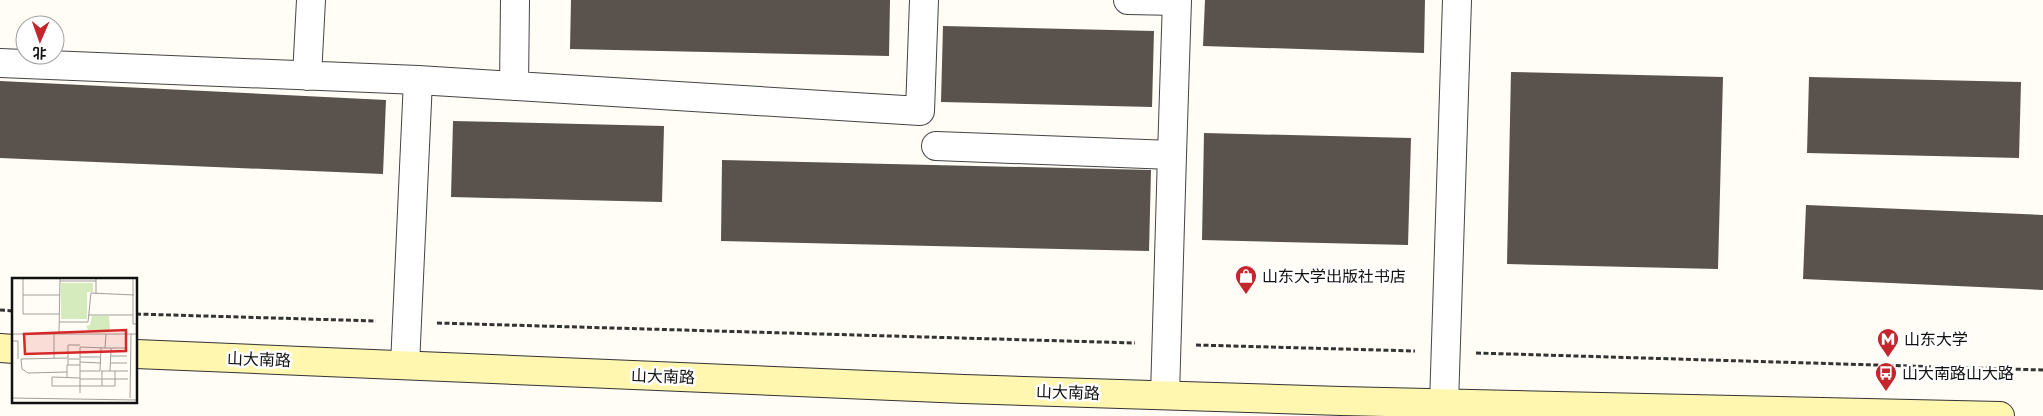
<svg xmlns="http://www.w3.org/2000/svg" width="2043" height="416" font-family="'Times New Roman','Noto Sans SC',serif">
<rect width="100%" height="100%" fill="#fffdf5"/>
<path fill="#5a524d" d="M571,0H890L889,56L570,49Z
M1205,0H1425L1424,53L1203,46Z
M943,26L1154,31L1152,107L941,102Z
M1511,72L1723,77L1718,269L1507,264Z
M1809,77L2021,82L2019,158L1807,153Z
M0,81L386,100L383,174L0,158Z
M453,121L664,126L662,202L451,197Z
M1204,133L1411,138L1408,245L1202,240Z
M722,160L1151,170L1149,251L721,241Z
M1806,205L2043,215V290L1803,279Z"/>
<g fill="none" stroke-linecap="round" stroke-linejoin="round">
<g stroke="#444" stroke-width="30">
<path id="minor" d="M1128,0L1177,1
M0,63L418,80L405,365
M307,76L311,0
M418,80L920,111L924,0
M514,86L515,0
M936,146L1172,155L1177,0
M1165,395L1172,155
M1444,404L1457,0"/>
</g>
<g stroke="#333" stroke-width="30">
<path id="secondary" d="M0,348L14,349
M136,354L964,389L1341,401L2000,416"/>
</g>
<path stroke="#333" stroke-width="3" stroke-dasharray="5 2.5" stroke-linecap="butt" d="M0,310L14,311
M136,314L376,321
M437,323L1135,343
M1196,345L1415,351
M1476,353L2043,370"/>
<use href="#minor" stroke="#fff" stroke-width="28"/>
<use href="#secondary" stroke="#fff6b0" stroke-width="28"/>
</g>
<defs>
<g id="shop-pin" transform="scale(1.125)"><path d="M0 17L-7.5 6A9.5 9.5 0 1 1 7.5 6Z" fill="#c4262e" stroke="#fff"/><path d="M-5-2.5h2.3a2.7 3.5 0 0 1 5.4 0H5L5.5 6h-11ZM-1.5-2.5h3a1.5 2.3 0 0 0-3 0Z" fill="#fff"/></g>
<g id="metro-pin" transform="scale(1.125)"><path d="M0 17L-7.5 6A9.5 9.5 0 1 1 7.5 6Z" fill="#c4262e" stroke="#fff"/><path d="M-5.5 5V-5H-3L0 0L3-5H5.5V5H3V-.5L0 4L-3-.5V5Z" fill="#fff"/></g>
<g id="bus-pin" transform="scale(1.125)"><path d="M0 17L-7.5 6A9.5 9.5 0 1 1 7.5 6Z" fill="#c4262e" stroke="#fff"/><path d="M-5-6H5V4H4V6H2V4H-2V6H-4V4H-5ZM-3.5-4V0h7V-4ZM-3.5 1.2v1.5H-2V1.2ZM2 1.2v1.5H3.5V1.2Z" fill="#fff"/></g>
</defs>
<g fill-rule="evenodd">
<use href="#shop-pin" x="1246" y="276"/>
<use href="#metro-pin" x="1888" y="339"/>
<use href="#bus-pin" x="1886" y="373"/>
</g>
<g text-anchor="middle" stroke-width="5" stroke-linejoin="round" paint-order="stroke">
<g font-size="16" fill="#111" stroke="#fff" text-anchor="start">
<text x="1262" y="282">山东大学出版社书店</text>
<text x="1904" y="345">山东大学</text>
<text x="1902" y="379">山大南路山大路</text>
</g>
<g font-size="16" fill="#111" stroke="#fff">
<text transform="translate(259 359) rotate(2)" y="6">山大南路</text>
<text transform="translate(663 376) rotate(2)" y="6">山大南路</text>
<text transform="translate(1068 392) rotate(2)" y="6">山大南路</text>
</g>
</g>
<g transform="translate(12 278)">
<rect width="125" height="125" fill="#fffdf5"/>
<path d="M49,5H81V14H75V41H49ZM80,38H97L98,52H76L74,48L78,47Z" fill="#d5ebbd"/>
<path fill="none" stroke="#a09f9a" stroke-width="1" d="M11,0V36H47M84,0V16M121,0V46H125M48,3H84M11,17H48M77,37H121M47,44H76L79,15L122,17M47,55L48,0M0,56H125M42,56V80M94,56L93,70H115M0,63H6V81M99,78H115M68,79H89M56,80V67H68M68,84L89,85M99,85H115M56,87V81H67M68,93H88L89,69M89,93H116M98,93L99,70M55,94L16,95L10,91L9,81L56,80M55,100V87H68M68,100L40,99V108H90V93M68,101H116M90,108H103V93M68,115V69L93,70M0,120L125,122M118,120L119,56"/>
<path fill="#d62828" fill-opacity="0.15" stroke="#d62828" stroke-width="2.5" d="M114,52V73L13,76L12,56Z"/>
<rect width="125" height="125" fill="none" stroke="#111" stroke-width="2.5"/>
</g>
<g transform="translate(40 40) rotate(182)"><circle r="24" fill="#ffffff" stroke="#a0a0a0"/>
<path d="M0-4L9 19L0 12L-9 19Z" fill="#c4262e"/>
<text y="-8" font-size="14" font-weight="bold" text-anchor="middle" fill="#111111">北</text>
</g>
</svg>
